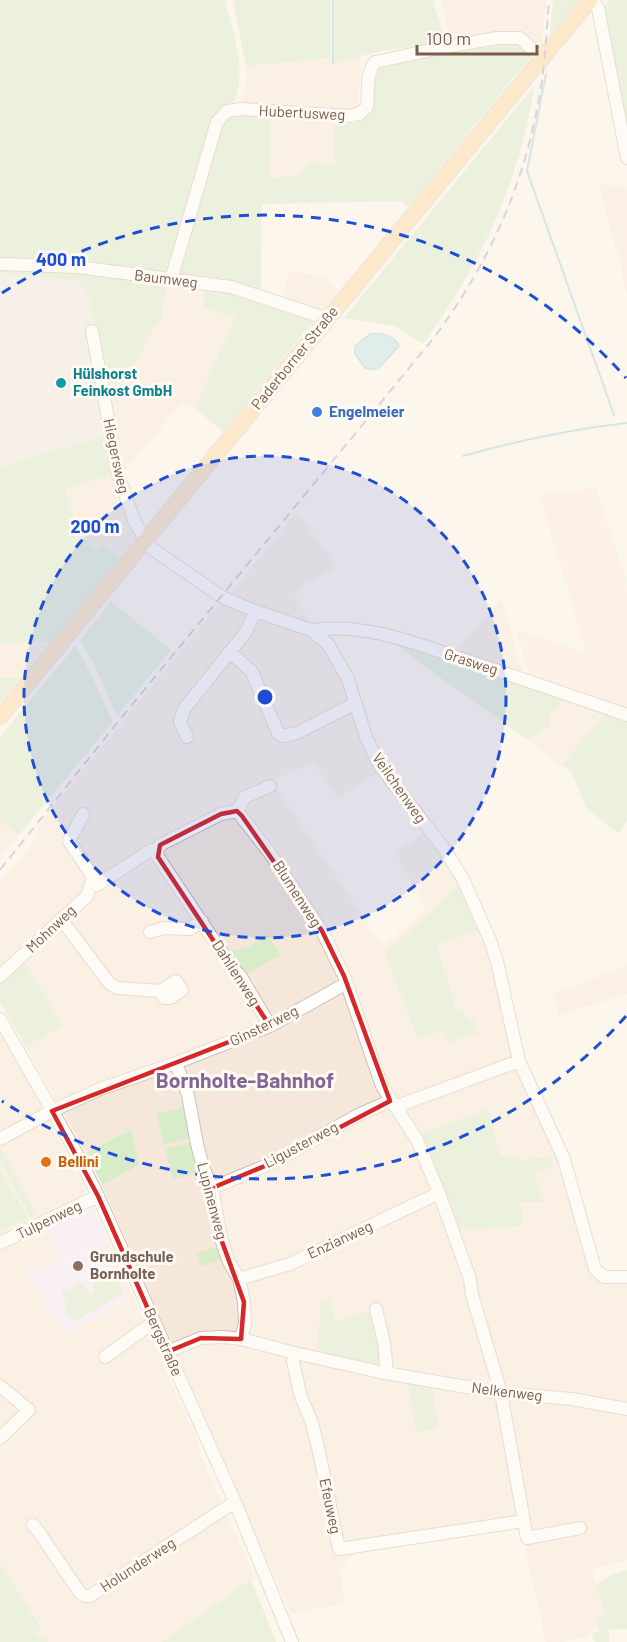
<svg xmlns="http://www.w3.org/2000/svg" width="627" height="1642" font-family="Barlow,sans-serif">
<rect width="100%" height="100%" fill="#fdf6ec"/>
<path fill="#f5e8da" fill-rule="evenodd" d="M442,0H546L542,47L451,43Z
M361,56L358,111L334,113L335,165L309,162L298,176L268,178L239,104L245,88L246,66L331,58L332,63Z
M598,183L627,188V296L621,266Z
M289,271L325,278L339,290L322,314L282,302Z
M166,282L204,287L235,317L195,408L181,403L127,469L121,474L106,385L162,319Z
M113,474L137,537L118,559L103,544L97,550L78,530L64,488Z
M297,512L337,567L304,585L294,597L337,665L381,771L337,798L314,762L276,779L274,784L383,947L426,909L395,852L426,832L452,866L486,941L511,1040L561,1159L592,1271L627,1280V1560L592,1569L607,1622L583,1637L561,1642H546L520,1524L356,1551L339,1570L346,1603L291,1614L102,1185L139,1165L131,1131L86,1153L26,1047L62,1024L0,969V884L31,846L42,820L222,600L228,597ZM418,1135L496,1144L502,1156L524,1160L521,1201V1225Z
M501,599L524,677L455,653Z
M53,642L21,677L0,678V644Z
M564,699L607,713L561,765L528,740L550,726V718Z
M0,821L18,836L3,855L0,852Z
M627,965V994L559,1015L553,995Z
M0,1037L3,1038L33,1091L83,1185L198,1442L199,1452L255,1578L161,1642H49L35,1633L42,1627L0,1563Z"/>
<path fill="#fde8e0" d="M597,488L627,585V712L530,679L516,630L587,653L539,495Z"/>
<path fill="#efe9e4" d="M0,273L78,281L90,302L96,337L108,434L0,467Z"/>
<path fill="#f3e8fa" d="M93,1208L105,1233L102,1239L126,1297L130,1299L65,1334L26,1272L58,1260L53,1248L54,1238L49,1227Z"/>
<path fill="#d8ecc9" d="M0,0H225C232,25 244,64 238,89C237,95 234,102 231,107L225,109L170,273L33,263L0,258Z
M233,0H331V58L246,66Z
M334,0H433L445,42L382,51L334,63Z
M553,0H584L549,41Z
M609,0H627V142L602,9Z
M517,41L532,55L408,207L401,201L262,204L261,294L180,276L176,272L217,129L229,115H271L268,178L298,176L309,162L335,165L334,125C388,125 362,97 376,67L496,42Z
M535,85C518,186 482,262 423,344L395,326L344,318Z
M0,266L78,270L166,282L162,319L151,333L127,380L106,385L90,302L78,281L0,273Z
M204,287L230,289L315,319L223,432L195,408L235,317L204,308Z
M108,434L113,474L65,489L78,530L96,550L102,544L121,560L53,642L0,644V467Z
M111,601L171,650L117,716L95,667L80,640Z
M387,637L564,699L550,717V726L528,740L425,667Z
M75,646L89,670L113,722L18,836L0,821V737Z
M21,677L0,702V678Z
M607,713L627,720V820L619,834L586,808L571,771L561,765Z
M459,885H463L482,930L436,944L457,1011H462L463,1014H466L469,1019H473L478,1033L447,1043L443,1030L418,1039L385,954Z
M267,934L281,955L245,975L227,952L249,947Z
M22,958L63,1025L26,1047L0,1002V979Z
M188,1106L194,1137L164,1145L156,1114Z
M489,1109L496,1144L502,1156L524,1160L550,1156L554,1167L534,1173L545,1202H521V1226L456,1230L418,1134Z
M131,1130L139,1165L102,1185L86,1153Z
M194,1141L201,1168L198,1173L173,1179L165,1149Z
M0,1147L37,1215L31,1218L0,1161Z
M0,1168L27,1218L0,1232Z
M221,1246L224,1259L201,1266L197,1253Z
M108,1272L116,1276L123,1294L73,1322L64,1306L67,1305L61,1292L83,1282L89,1295L94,1293L93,1287L96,1277Z
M330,1299L335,1322L374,1310L381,1365L376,1367L318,1355L320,1302Z
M407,1380L431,1383L438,1428L416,1432Z
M0,1563L42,1628L35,1633L49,1642H0Z
M627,1570V1629H609V1642H595L592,1633L599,1631L596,1620L605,1616L596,1584L610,1576Z
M251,1580L276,1642H161Z"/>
<path fill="#bfe3e8" stroke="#a5d3da" stroke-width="1.5" d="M370,334C381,333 394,335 399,346L380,367L373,370L365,368L355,354V346Z"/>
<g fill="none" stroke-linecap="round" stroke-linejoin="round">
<path stroke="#a5d3da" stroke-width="2" d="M333,0V64
M546,74L527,171L614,415
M463,456C517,441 571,429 627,423"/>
<g stroke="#d1beb0" stroke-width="14">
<path id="minor" d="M593,0L598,8L627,158
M0,264L78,267L231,287L328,319
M171,280L217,122L227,111L241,109L348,116L359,114L367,107C369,92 365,75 375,62L450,46L497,38H520L542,59
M92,331L118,474L134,520L145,540L151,548L222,597L255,611L311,630L328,644L348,679L366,737L380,766L445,850L463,879L490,940L497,961L519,1061L564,1159L595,1269L604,1277H627
M311,630C367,622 420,645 471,662C523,679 575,697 627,715
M230,652L252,672L278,733L282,736L297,733L356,703
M187,737L180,722L184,709L246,632L255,611
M237,811L269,852L322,931L344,976L382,1086L417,1140L439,1193L470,1279L472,1295L501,1393L527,1538L580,1528
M157,851L158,857L231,966L241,977L270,1026
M91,884L97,885L151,850L157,851L160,845L221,814L237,811L245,797L270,786
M61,919L109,983L117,988L160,991L176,981L182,990L171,998H164L160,991
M150,932L164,928L190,929L202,921
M0,976L87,896L93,877L69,841L83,814
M0,1019L78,1156L98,1196L235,1502L292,1642
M176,1063L188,1095L197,1144L203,1167L212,1188L221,1239L229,1262L239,1279L244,1302L245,1323L241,1339
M395,1107L519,1061
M0,1139L52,1111L100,1089L176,1063L270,1026L347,983
M212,1188L272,1163L358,1115L390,1101
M0,1243L98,1196
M239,1279L290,1264L439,1193
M376,1309L384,1342L387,1373
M167,1352L201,1338L223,1337L241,1339L295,1353L380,1372L501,1393L572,1399L627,1409
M295,1353L293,1361L300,1394L312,1423L318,1447L339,1549L524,1521
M105,1357L154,1322
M0,1386L29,1410L0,1438
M33,1525L41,1535L80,1593L85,1596H90L235,1502"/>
</g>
<g stroke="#dad1cd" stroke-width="17">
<path id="major" d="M0,717L590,0"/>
</g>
<use href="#minor" stroke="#fff" stroke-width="12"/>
<use href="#major" stroke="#fbd9a5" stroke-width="15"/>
<path stroke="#b9a8c9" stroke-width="2" stroke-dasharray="9 6" stroke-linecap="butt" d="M0,870L117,723L433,339C486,268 522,191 538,104C545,70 546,35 549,0"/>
</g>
<path d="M0 0H627V1642H0ZM237,811L242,816L322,931L344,976L390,1101L272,1163L212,1188L221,1239L244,1302L241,1339L201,1338L167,1352L98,1196L52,1111L270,1026L158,857L160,845L221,814Z" fill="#fdf6ec" fill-opacity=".55" fill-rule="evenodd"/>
<path fill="none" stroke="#d62828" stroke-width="4.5" stroke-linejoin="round" d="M237,811L242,816L322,931L344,976L390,1101L272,1163L212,1188L221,1239L244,1302L241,1339L201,1338L167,1352L98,1196L52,1111L270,1026L158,857L160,845L221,814Z"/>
<circle cx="265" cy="697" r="241" fill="#1d4ed8" fill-opacity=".12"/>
<g fill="none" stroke="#1d4ed8" stroke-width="3" stroke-dasharray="10 8">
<circle cx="265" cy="697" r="241"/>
<path d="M626 1016A482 482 0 0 1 2 1101M2 293A482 482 0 0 1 626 378"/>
</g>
<circle fill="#0f9aa8" stroke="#fffaf3" stroke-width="2" cx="61" cy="383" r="6"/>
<circle fill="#3f7fe0" stroke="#fffaf3" stroke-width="2" cx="317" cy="412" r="6"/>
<circle fill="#e8710a" stroke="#fffaf3" stroke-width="2" cx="46" cy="1162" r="6"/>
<circle fill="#8d6e63" stroke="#fffaf3" stroke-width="2" cx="78" cy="1266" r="6"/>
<g text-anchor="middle" stroke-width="6" stroke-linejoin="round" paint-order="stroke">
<g font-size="15" fill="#7a5c4d" stroke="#fffaf3">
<text transform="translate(302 113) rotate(3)" y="5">Hubertusweg</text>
<text transform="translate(166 279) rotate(7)" y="5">Baumweg</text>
<text transform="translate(295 358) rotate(-51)" y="5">Paderborner Straße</text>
<text transform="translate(116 456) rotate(78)" y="5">Hiegersweg</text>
<text transform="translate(471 662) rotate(18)" y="5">Grasweg</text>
<text transform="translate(399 788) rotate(55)" y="5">Veilchenweg</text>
<text transform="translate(297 894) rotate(57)" y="5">Blumenweg</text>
<text transform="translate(51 929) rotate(-43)" y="5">Mohnweg</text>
<text transform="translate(236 973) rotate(57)" y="5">Dahlienweg</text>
<text transform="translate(264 1026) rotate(-26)" y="5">Ginsterweg</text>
<text transform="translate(301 1145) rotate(-28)" y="5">Ligusterweg</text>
<text transform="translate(212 1201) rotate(75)" y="5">Lupinenweg</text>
<text transform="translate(49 1220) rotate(-26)" y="5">Tulpenweg</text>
<text transform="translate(340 1240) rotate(-25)" y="5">Enzianweg</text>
<text transform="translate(163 1342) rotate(66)" y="5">Bergstraße</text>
<text transform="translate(507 1392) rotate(7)" y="5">Nelkenweg</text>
<text transform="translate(330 1506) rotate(78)" y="5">Efeuweg</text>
<text transform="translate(138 1565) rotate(-33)" y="5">Holunderweg</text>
</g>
<g font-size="15" font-weight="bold" fill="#0d838f" stroke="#fffaf3" text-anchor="start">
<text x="73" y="379">Hülshorst<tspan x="73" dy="17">Feinkost GmbH</tspan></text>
</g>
<g font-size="15" font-weight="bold" fill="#366cbe" stroke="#fffaf3" text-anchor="start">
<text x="329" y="417">Engelmeier</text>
</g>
<g font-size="15" font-weight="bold" fill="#c56008" stroke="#fffaf3" text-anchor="start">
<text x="58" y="1167">Bellini</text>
</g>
<g font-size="15" font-weight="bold" fill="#785e54" stroke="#fffaf3" text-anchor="start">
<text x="90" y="1262">Grundschule<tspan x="90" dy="17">Bornholte</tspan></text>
</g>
<g font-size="21" font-weight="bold" fill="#846695" stroke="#fffaf3">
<text x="245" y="1088">Bornholte-Bahnhof</text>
</g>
</g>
<circle cx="265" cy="697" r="9" fill="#1d4ed8" stroke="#fffaf3" stroke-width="3"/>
<g font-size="18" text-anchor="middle" font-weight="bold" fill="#1d4ed8" stroke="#fffaf3" stroke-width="6" stroke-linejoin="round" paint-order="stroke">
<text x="61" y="266">400 m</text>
<text x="95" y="533">200 m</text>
</g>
<path d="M417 45v9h120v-9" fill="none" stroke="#7a5c4d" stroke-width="3"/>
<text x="426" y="45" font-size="18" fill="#7a5c4d" stroke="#fffaf3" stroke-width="4.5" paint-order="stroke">100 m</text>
</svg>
